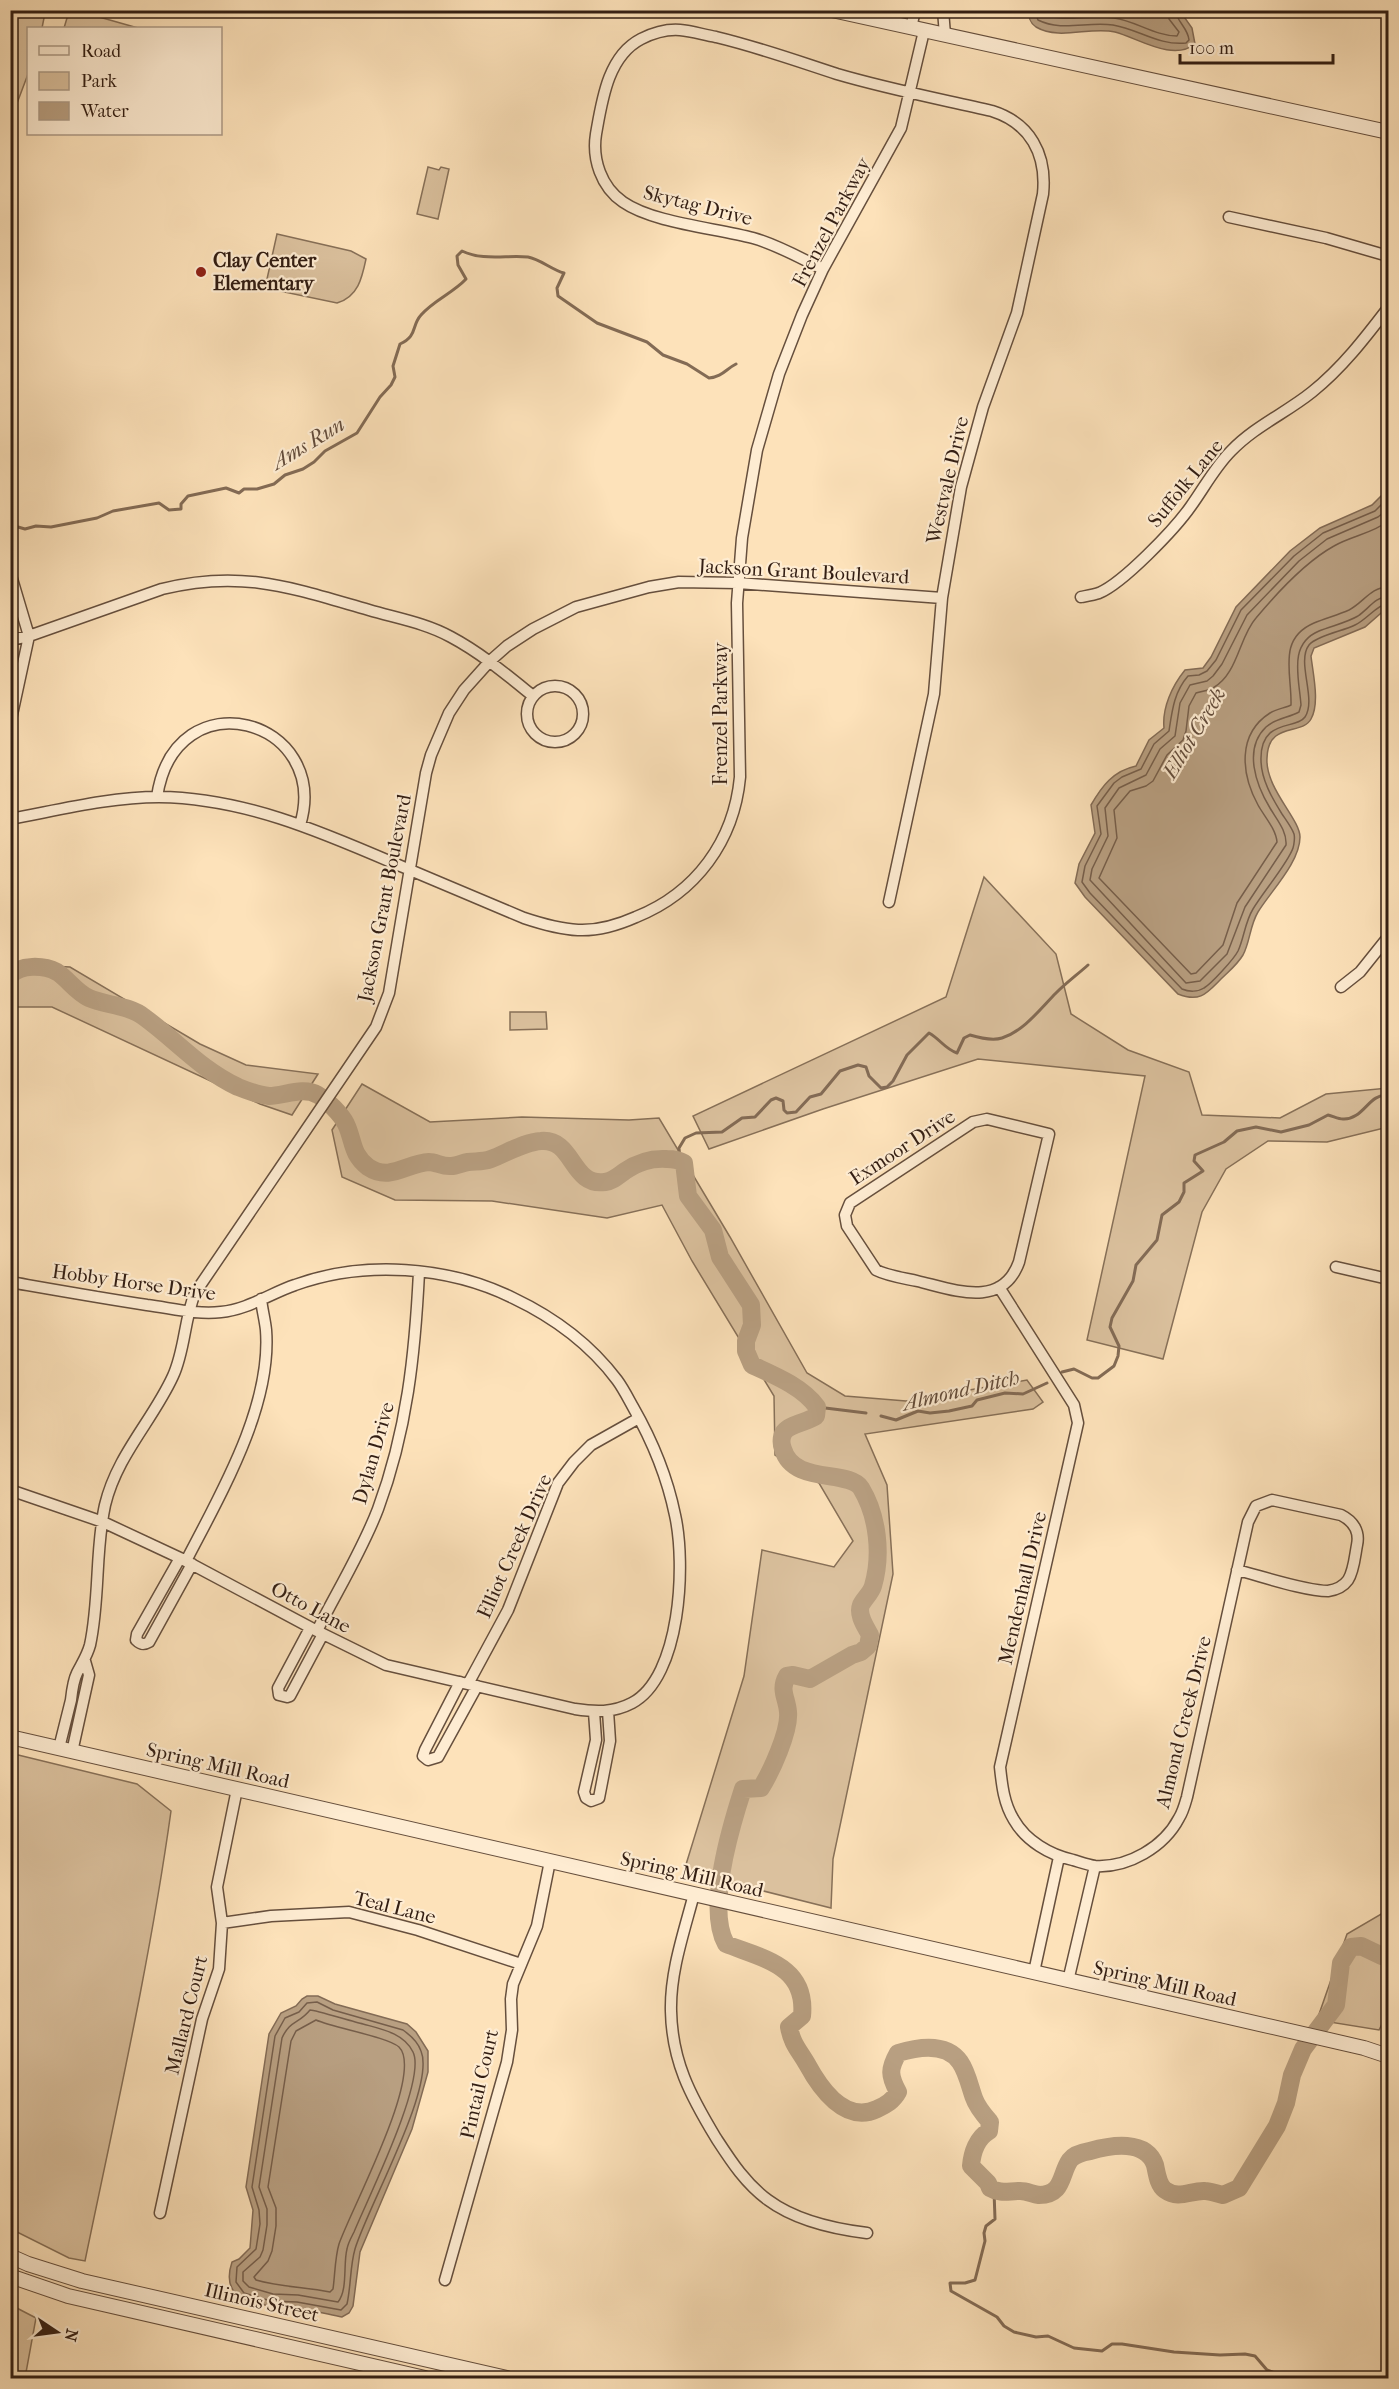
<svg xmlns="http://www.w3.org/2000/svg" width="1399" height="2389" font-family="'IM FELL French Canon',serif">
<rect width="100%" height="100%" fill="#fde2ba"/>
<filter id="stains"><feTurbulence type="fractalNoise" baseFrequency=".00333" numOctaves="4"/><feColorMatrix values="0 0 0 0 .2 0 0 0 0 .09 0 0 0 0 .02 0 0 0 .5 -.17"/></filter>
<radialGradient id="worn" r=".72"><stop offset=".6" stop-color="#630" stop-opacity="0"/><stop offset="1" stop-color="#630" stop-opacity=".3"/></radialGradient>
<path fill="#dbc19e" stroke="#877058" stroke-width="1.5" d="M10,11H44L45,13L42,28H28V74L16,106L11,105Z
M78,11L138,28H64L67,18Z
M428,167L439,170L441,167L449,169L438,219L417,214Z
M277,234L351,251L366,259C362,278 358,297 337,303L265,288Z
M984,877L1056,954L1071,1014L1128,1050L1189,1072L1202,1115L1280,1118L1326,1094L1388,1088V1129L1384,1128L1327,1142L1268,1141L1226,1169L1202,1212L1163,1359L1087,1340L1145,1076L978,1059L823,1109L709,1149L693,1116L946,997Z
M11,964L70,967L200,1044L246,1065L318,1074L292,1115L260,1104L52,1007H11Z
M510,1012H546L547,1029L510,1030Z
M362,1084L430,1122L522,1117L629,1120L659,1118L730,1237L807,1373L845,1396L906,1401L1027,1380L1043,1402L1033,1409L865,1434L887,1485L893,1574L833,1859L831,1908L684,1871L744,1676L762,1550L834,1567L853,1541L819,1483L775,1455L774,1396L692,1261L662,1205L607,1218L492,1201L395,1200L342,1177L332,1130Z
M10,1753L137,1784L171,1811C150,1962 116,2111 85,2261L69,2258L11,2229Z
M1388,1910V2012L1379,2030L1317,2020L1347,1934Z
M11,2305L36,2318L25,2378H11Z"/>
<path fill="#b89f81" stroke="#836b55" stroke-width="1.5" d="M1029,10L1180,11L1192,28L1195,44C1173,62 1138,38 1115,32C1090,26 1060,41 1036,27C1030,23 1028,16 1029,10Z
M1388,489V607L1365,627L1314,648L1311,656C1313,674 1320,703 1311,719C1302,736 1268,721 1267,758C1265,788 1300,819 1300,837C1300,862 1271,891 1258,912C1250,925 1250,942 1243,955C1237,965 1229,971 1221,979C1207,993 1200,1003 1178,994L1085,897L1075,883L1079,864L1095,833L1091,805C1102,786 1113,771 1136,766L1149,740L1164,728C1162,708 1172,686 1185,670L1203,668L1211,657L1236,607L1290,551L1320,528L1372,505Z
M307,1996H318L335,2004L407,2024L416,2032L428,2051V2072L412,2129L360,2252L353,2306L349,2313L342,2317C327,2314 312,2310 296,2308C267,2305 217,2307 232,2262L239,2259L250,2248L253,2210L246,2187L269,2034L281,2013L296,2006L302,1999Z"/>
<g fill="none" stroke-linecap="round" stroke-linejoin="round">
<path stroke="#765e4a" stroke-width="1.5" d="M1034,10L1038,20C1062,32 1088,21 1113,25C1138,29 1159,46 1186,43L1189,40C1188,28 1177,22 1175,10
M1042,10L1044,15C1067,22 1091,14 1114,18C1136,21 1155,36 1177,36L1179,32L1169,19L1168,10
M1388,498L1375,511L1323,533L1294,556L1241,610L1216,660L1207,671L1199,675L1188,676C1174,692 1172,711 1169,731L1154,744L1141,769L1122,777L1114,783L1097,806L1101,834L1085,866L1082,882L1090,893L1182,989C1189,992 1198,992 1204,988C1211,984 1234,959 1238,951C1244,938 1245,922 1253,909C1263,892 1288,863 1293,848C1294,845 1295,837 1294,834C1292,828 1286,820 1282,814C1272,798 1261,779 1261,760C1260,718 1296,730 1305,717C1317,699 1296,662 1309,645C1316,636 1343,631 1355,625C1366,620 1377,605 1388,603
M1388,509L1378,517L1327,539L1299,561L1247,615L1222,664L1213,676L1207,681L1190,685L1180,703L1175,736L1160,749L1146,775L1119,788L1105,808L1108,836L1092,869L1090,880L1186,983L1200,981L1227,954L1245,907L1286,845C1287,831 1277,820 1270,808C1256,785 1243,749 1266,727C1276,718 1288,718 1299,712L1301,705C1299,677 1288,644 1319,631C1331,626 1346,623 1358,616C1368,609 1376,597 1388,596
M1388,521C1374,533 1351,536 1334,546C1307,561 1276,594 1256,618C1239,637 1238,674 1213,688C1208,691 1201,691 1196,693L1189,706L1186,731L1183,740L1167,755L1153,781L1146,786L1130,791L1114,810L1117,838L1099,878L1191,974L1196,973L1223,945L1237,903L1277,842C1276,829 1264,816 1258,805C1241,774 1237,734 1270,713C1276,709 1285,708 1291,705C1292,673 1277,639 1314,623C1326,618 1338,615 1349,610C1363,603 1371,587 1388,587
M317,2002L333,2010L403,2030C410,2035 418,2042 421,2051C436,2087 367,2208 355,2249C350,2266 351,2286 347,2304L341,2310L297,2302L271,2301L244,2293L236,2282L237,2267L256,2249L260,2224L259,2210L252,2187L275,2036L285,2018L299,2012L307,2003Z
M310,2010C316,2010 353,2022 363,2024C381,2029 404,2033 413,2052C427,2080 367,2200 354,2232C351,2238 348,2243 347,2249C343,2264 348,2290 338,2302L298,2295L273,2294L249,2287L243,2281V2272L260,2257L263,2250L267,2225V2209L259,2187L282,2038C290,2020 299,2024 310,2010Z
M316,2020C334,2028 388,2037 399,2047C425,2073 351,2209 339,2244C335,2257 335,2275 333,2289L330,2292C305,2287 280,2287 256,2280L254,2277L268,2261L272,2251L276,2226V2208L268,2187L291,2041L296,2031Z"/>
<path stroke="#836b55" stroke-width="3" d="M18,527L25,529L36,526L51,527L97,518L113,511L159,503L169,510L181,509V504L188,496L226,488L239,493L244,489H257L274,484L285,475L303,469L314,462L325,451L357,433L380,397L391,385L395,377L393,366L400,344C418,336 411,326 421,315C434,300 453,293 466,279L458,265L457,256L462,251C483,261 506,255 528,257C540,259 552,270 564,273L557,288L558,296L597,323L647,342L663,355L687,364L709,378C722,377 726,369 736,364
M680,1160L679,1148L685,1138L696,1133L722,1132L742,1118L755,1117L771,1100L776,1098L783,1101L784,1110L787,1113L796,1112L810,1097L821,1094L840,1071L858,1065L866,1067L869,1076L881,1088L887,1087L893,1081L907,1055L929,1033C940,1039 945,1049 957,1053L964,1038L970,1035C980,1038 992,1041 1002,1038C1024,1031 1041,1008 1056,993C1066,983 1078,974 1088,965
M1062,1372L1074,1369L1092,1378H1098L1114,1366L1118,1356L1119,1346L1110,1327L1112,1318L1133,1281L1136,1265L1157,1240L1162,1215L1179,1202L1184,1192V1183L1203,1171L1194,1161L1195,1155L1224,1142L1237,1131L1256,1127L1281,1132L1309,1125L1328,1115C1333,1116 1338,1119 1343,1119C1364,1120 1369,1092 1388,1096
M817,1407L866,1413
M881,1416L896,1420L918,1411L930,1413L949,1411L972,1406L977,1400L1005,1393L1023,1394L1047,1383
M994,2191L995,2219L986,2226L984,2233L985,2241L975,2280L965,2283H950L951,2291L997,2317L1004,2326L1014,2332L1036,2337L1048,2336L1074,2348L1102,2351L1112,2344H1122L1174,2352L1220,2355L1245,2354L1255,2356L1267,2370L1275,2373L1327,2378"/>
<path stroke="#b89f81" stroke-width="18" d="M10,976C20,964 44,965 57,972C68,979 76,992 89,998C104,1005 129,1005 144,1017C177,1041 200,1069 238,1087C248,1091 258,1095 269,1096C284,1096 303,1086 318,1095C327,1100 341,1114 346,1124C354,1141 351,1154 368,1167C390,1182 407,1163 429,1162C436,1162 443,1167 451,1166C457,1166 462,1163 468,1162C476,1161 483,1162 491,1159C507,1153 524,1142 541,1141C574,1138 571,1187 605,1182C613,1181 618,1176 625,1171C638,1162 650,1158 667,1159C673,1159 679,1160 684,1163L688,1196L713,1230L720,1257L751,1305L752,1325L746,1341V1351L752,1365C774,1375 803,1387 817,1407L816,1416C808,1422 790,1424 784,1432C781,1437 781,1444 783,1449C793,1485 849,1469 861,1488C878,1516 882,1555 873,1586C871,1593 864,1599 861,1605C857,1615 866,1627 870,1635L868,1646L861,1652L852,1655L810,1679L793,1675L787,1676C779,1690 787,1698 788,1712C790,1731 771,1772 761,1788L743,1789C731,1826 706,1908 726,1944C764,1959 807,1966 802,2016L789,2027C792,2044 799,2050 807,2064C820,2088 845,2124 877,2109C886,2105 893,2101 898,2092C889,2075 889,2069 898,2053C918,2047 946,2042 960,2062C967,2072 970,2087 974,2098C977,2107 984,2115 990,2122L989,2131C977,2138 972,2153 971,2166L988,2183L990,2188C1000,2194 1008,2191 1020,2191C1027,2191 1032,2194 1039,2195C1064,2195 1060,2174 1070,2160C1074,2155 1084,2152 1090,2151C1111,2145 1146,2139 1155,2165C1157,2174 1158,2185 1165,2190C1179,2200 1191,2190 1205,2191C1211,2191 1217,2194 1223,2195L1239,2188L1277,2126L1286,2103L1292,2075L1303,2049L1336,2005L1341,1963L1351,1947L1361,1946L1382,1956L1388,1953"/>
<g stroke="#664f3d" stroke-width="13">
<path id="minor" d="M943,10L945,35
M1376,10L1388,12
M911,28L915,10
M1229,217L1326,238L1388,256
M823,269C800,258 778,245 753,238C716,228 653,223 623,202C601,187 592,159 596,134C602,100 608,56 641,39C653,33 667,29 680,30C692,31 704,35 716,37C758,47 797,61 837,74C888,89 940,99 992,111C1030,123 1047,154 1043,194L1017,313L983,407L961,487L942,598L934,694L889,902
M10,572L29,636L10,724
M1081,597C1086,596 1093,595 1099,593C1123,583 1175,529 1191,506C1204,488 1215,467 1231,451C1255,426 1286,413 1312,392C1342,368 1365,338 1388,308
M10,640L29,636L162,589C242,569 292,588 369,610C396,618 426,623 451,637C481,653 507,675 533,696
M527 714a28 28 0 1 1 56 0a28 28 0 1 1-56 0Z
M157,797C175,675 332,719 300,825
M10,819C59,810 110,797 159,797C246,798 324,833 403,867C443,884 484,901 524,918C542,924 559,929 578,930C598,931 618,925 636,917C696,893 734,841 740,777L737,603L742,538L757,450L779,374L802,315L823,269L901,128L924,31
M1341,987L1360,972L1388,937
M987,1119L1049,1134L1019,1262C1002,1310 952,1289 917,1281C903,1278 888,1276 876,1270L847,1226L845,1215L850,1203L973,1122Z
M1336,1267L1388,1279
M10,1282C56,1290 101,1298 147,1305C171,1308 197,1315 221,1312C247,1310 271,1293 295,1285C364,1260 448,1266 513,1298C553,1317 590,1344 617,1380C623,1388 628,1398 633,1407C653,1442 667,1476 675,1515C686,1564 681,1677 632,1703C613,1713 595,1712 575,1709L386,1665L317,1631L180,1558L103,1522L10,1490
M999,1287L1074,1405L1078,1423L1000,1767C1002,1786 1004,1804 1014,1820C1026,1841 1050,1855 1073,1860C1080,1862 1088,1865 1095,1866C1128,1868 1164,1847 1179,1818C1183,1812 1185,1804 1187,1797L1248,1522L1256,1506L1272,1500L1341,1515C1353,1521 1360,1531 1357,1545C1355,1555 1354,1571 1348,1580C1343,1587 1335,1590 1328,1591C1305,1591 1261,1576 1237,1570
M180,1558L137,1634L136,1640C141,1645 144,1645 149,1642L192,1564
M186,1561C220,1495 272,1407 266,1330C265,1320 262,1309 261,1299
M310,1628L278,1688L279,1695L287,1697L290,1696L323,1634
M317,1631C337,1591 362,1551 378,1509C407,1431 415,1354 419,1272
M460,1682L425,1750L423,1756L428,1760L438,1757L477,1686
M468,1684L508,1610L558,1483L574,1462L591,1445L639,1418
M594,1712L596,1740L584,1792L586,1798L591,1801L599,1798L610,1741L608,1711
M59,1748C63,1732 67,1716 71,1700C72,1691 73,1681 77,1673C82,1663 87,1656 90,1645C100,1599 95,1550 105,1505C117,1455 153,1420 173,1376C185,1350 184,1320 195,1293L376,1027L389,993L426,773L431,755L449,713L464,690L490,661L507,646L533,629L576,607L649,587L679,582L738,583L942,598
M72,1752L89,1675L85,1661
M694,1894C684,1932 670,1972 671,2011C672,2061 690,2095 716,2138C731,2161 745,2183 768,2200C795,2220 834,2229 867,2233
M222,1923L271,1916L349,1912L418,1930L521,1964
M1034,1972L1059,1857
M1068,1981L1095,1866
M160,2213L202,2019L219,1969L222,1923L217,1887L237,1789
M445,2280L507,2062L512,2030L511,1999L513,1984L537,1926L550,1861"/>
</g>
<g stroke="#664f3d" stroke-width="16">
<path id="tertiary" d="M832,10L1388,132
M10,1737L1364,2048L1388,2056
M10,2256L28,2264L82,2281L507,2378
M10,2276L68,2296L425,2378"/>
</g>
<use href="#minor" stroke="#feecd2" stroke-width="10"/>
<use href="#tertiary" stroke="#feecd2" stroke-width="14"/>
</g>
<circle fill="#8f2418" stroke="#feecd2" stroke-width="2" cx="201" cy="272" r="6"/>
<g text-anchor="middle" stroke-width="4.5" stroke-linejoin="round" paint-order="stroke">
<g font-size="20" fill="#331e13" stroke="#feecd2">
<text transform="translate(698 205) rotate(14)" y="7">Skytag Drive</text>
<text transform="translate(831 222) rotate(-62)" y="7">Frenzel Parkway</text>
<text transform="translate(947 480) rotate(-77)" y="7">Westvale Drive</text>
<text transform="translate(1185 483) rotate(-51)" y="7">Suffolk Lane</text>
<text transform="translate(804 571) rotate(3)" y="7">Jackson Grant Boulevard</text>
<text transform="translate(720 714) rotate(-90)" y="7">Frenzel Parkway</text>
<text transform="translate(384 898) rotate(-79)" y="7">Jackson Grant Boulevard</text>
<text transform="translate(902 1147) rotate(-33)" y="7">Exmoor Drive</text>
<text transform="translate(134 1282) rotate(8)" y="7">Hobby Horse Drive</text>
<text transform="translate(373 1453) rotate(-74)" y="7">Dylan Drive</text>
<text transform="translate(514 1546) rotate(-66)" y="7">Elliot Creek Drive</text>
<text transform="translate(1022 1588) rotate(-77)" y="7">Mendenhall Drive</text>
<text transform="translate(311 1607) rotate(28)" y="7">Otto Lane</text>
<text transform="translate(1183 1722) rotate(-76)" y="7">Almond Creek Drive</text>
<text transform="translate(218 1765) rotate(13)" y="7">Spring Mill Road</text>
<text transform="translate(692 1874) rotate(13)" y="7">Spring Mill Road</text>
<text transform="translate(395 1907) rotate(14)" y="7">Teal Lane</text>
<text transform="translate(1165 1983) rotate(13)" y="7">Spring Mill Road</text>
<text transform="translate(186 2015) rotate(-76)" y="7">Mallard Court</text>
<text transform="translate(479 2084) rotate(-77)" y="7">Pintail Court</text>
<text transform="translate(262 2302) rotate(13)" y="7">Illinois Street</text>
</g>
<g font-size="20" font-weight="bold" fill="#331e13" stroke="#feecd2" text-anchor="start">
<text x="213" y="267">Clay Center<tspan x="213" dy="23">Elementary</tspan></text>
</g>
<g font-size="21" font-style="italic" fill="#624b3a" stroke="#feecd2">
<text transform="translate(308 443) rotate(-31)" y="7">Ams Run</text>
<text transform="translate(1194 733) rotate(-59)" y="7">Elliot Creek</text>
<text transform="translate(961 1390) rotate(-13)" y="7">Almond Ditch</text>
</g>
</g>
<rect width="1399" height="2389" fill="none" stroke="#fde2ba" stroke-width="36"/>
<rect x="12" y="12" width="1375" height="2365" fill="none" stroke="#331e13" stroke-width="3"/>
<rect x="18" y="18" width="1363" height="2353" fill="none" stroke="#331e13" stroke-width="1.5"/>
<rect x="27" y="27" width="195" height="108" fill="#feecd2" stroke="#ad9a86" stroke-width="1.5"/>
<rect x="39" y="46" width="30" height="9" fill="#feecd2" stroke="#ad9a86" stroke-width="1.5"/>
<text x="81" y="57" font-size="18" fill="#331e13">Road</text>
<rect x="39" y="72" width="30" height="18" fill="#dbc19e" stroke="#ad9a86" stroke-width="1.5"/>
<text x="81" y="87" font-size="18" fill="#331e13">Park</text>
<rect x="39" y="102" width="30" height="18" fill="#b89f81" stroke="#ad9a86" stroke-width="1.5"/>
<text x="81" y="117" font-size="18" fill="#331e13">Water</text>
<g transform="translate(57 2332) rotate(103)" stroke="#feecd2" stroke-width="4.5" paint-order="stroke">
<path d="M0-4.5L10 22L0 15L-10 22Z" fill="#331e13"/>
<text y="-9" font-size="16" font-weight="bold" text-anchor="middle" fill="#331e13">N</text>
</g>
<path d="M1180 54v9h153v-9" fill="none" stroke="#331e13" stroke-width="3"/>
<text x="1189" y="54" font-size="18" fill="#331e13" stroke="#feecd2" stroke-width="4.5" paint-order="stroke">100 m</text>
<rect width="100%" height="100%" filter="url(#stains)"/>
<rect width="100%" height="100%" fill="url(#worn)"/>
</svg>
